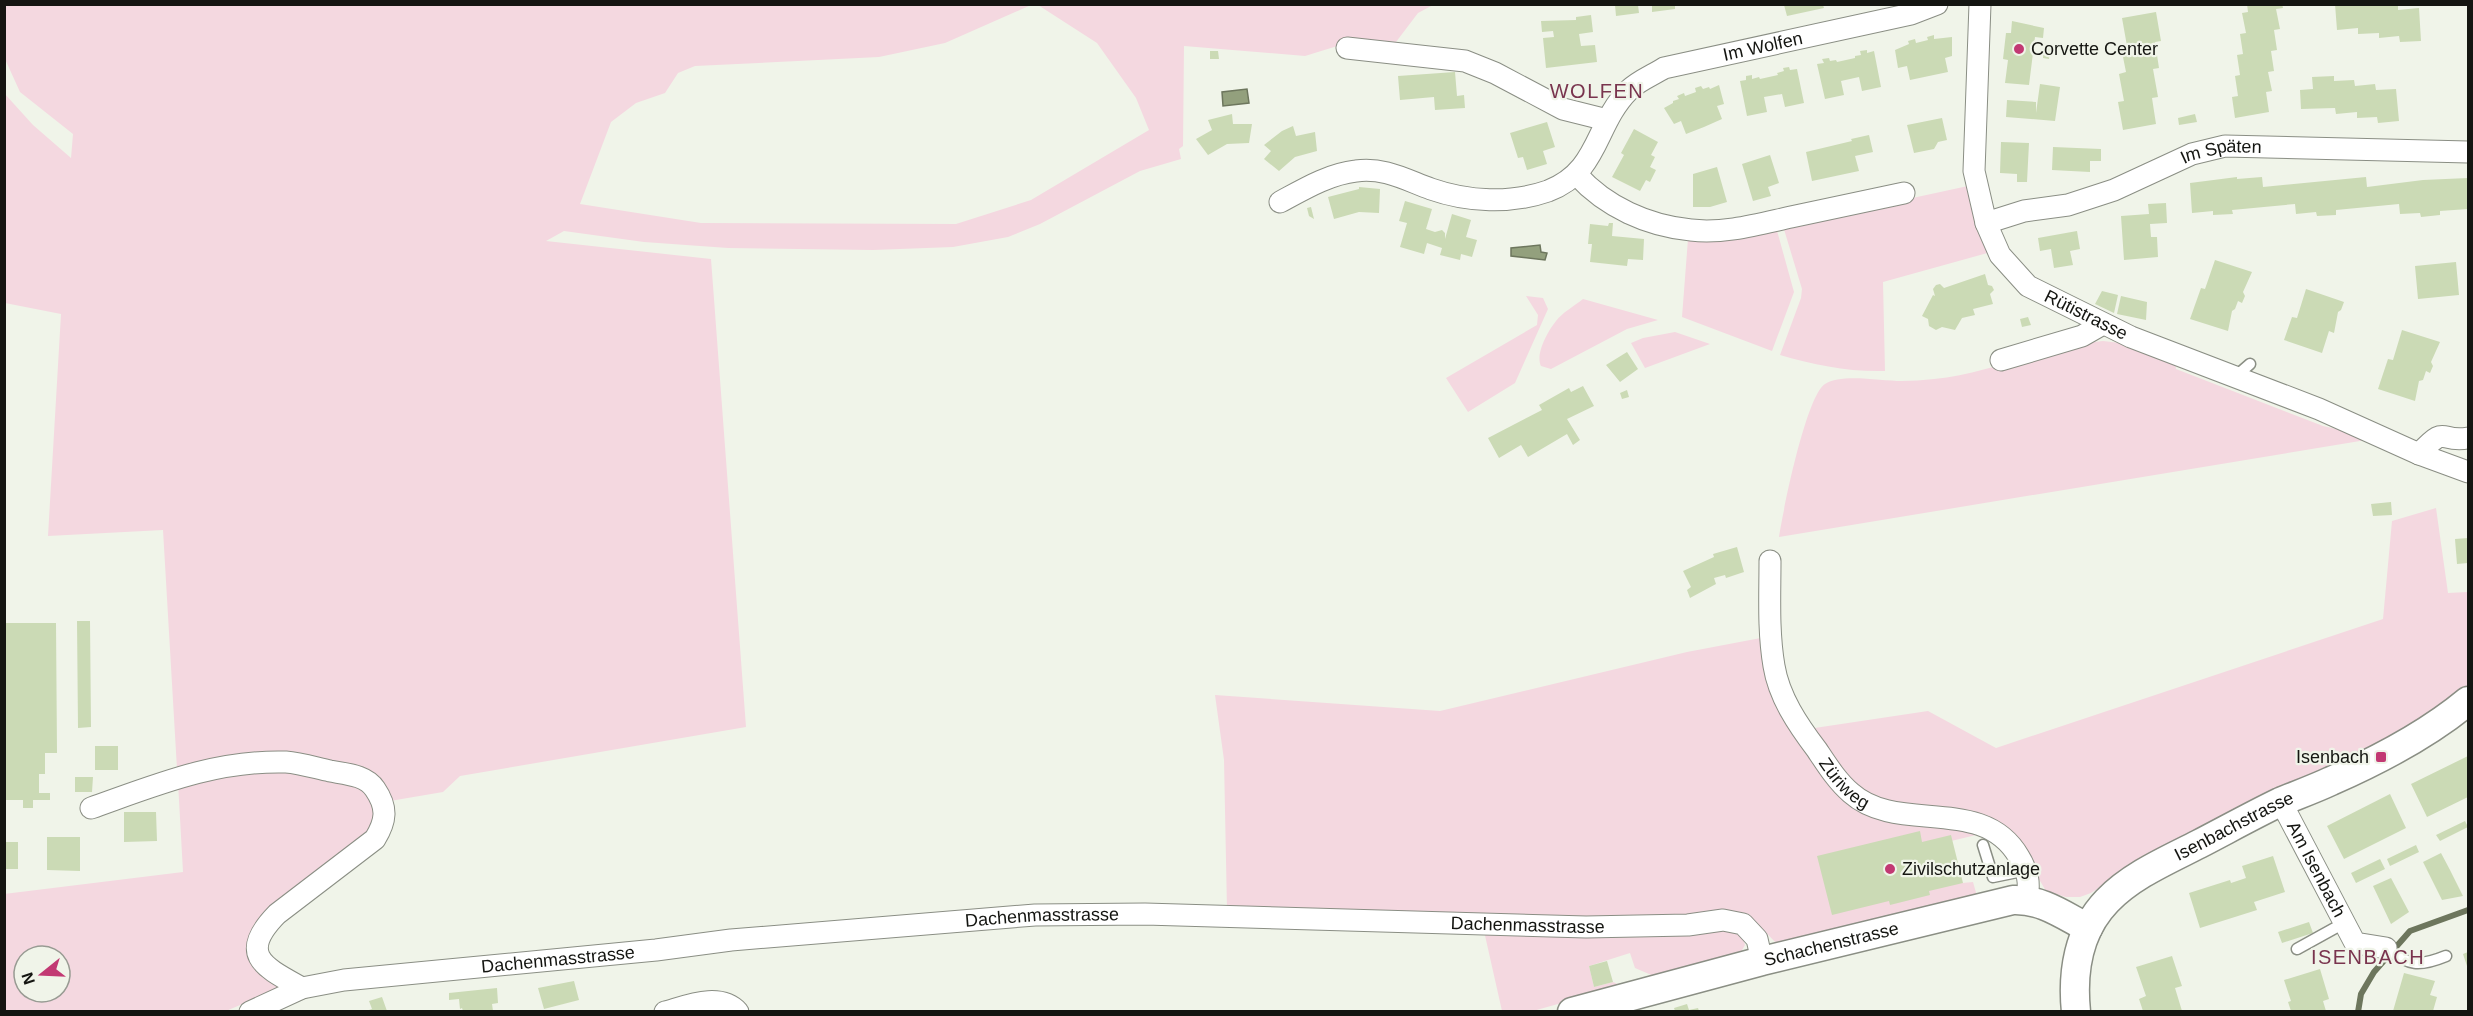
<svg xmlns="http://www.w3.org/2000/svg" width="2473" height="1016" font-family="Helvetica,sans-serif">
<rect width="100%" height="100%" fill="#f0f4e9"/>
<path fill="#f4d8e0" fill-rule="evenodd" d="M5,5H1031L945,43L879,57L695,66L678,73L665,93L636,103L611,122L580,204L701,223L956,224L1031,200L1149,130L1136,98L1097,43L1038,5H1433L1418,13L1396,42L1360,39L1305,56L1184,46L1183,146L1179,149L1181,159L1140,171L1040,224L1008,237L953,247L873,250L728,248L644,242L564,231L546,241L711,259L746,727L460,776L443,792L390,801L363,772L177,769L163,530L48,536L61,314L5,303L4,93L33,125L71,158L73,134L20,92L5,59Z
M1968,186L1991,252L1883,282L1885,371C1848,372 1815,365 1780,355L1801,298L1802,289L1783,226Z
M1776,227L1794,292L1772,351L1682,317L1688,239Z
M1526,296L1543,298L1548,309L1515,383L1468,412L1446,378L1537,325L1538,315Z
M1583,299L1658,320L1627,329L1551,369L1541,366C1535,354 1548,331 1556,321C1562,313 1574,306 1583,299Z
M1675,332L1710,344L1645,368L1631,343L1643,338Z
M2103,341L2129,344L2175,362L2176,369L2323,426L2345,431L2366,440L1779,537C1783,511 1806,396 1825,384C1841,373 1881,381 1902,381C1912,381 1923,380 1934,379C1992,373 2045,346 2103,341Z
M2436,508L2448,593L2468,592V687L2415,725L2142,859L2091,893L2080,897H2066L2046,891L2023,852L1914,809L1861,794L1808,729L1928,711L1996,748L2383,619L2392,521Z
M1766,637L1834,783L1966,825L1976,835L1947,842L1952,884L1973,882L1977,896L1777,944L1752,918L1739,913L1687,918L1227,910L1224,760L1215,695L1440,711L1687,652Z
M230,770L318,772L370,791L378,814L368,837L255,924C241,956 253,970 281,985L280,988L226,1011H5L4,894L183,872L178,782ZM24,956H60V992H24Z
M1722,926C1733,931 1743,932 1745,945L1741,952L1656,977L1635,968L1630,953L1589,966L1594,987L1613,982L1622,986L1533,1011H1502L1484,931Z"/>
<path fill="#93a07d" stroke="#6d765d" stroke-width="1.5" d="M1247,89L1249,103L1223,106L1222,92Z
M1540,245L1541,252L1547,253L1545,260L1511,256V248Z"/>
<g fill="none" stroke-linecap="round" stroke-linejoin="round">
<path stroke="#6d765d" stroke-width="6" d="M2358,1012L2361,994L2374,972L2410,931L2468,910"/>
</g>
<path fill="#cbdab5" d="M2247,4H2282L2283,8L2276,9L2280,29L2274,30L2277,50L2271,51L2274,71L2268,72L2272,91L2266,92L2269,112L2235,118L2232,97L2238,96L2235,76L2240,75L2237,55L2243,54L2240,34L2246,33L2242,13L2248,12Z
M2335,4H2398V10L2419,8L2421,41L2400,42L2399,36L2379,38V33L2358,34V28L2337,30Z
M1615,5H1638L1639,13L1616,16Z
M1652,5H1675V9L1652,12Z
M1784,5H1823L1824,8L1787,16Z
M2156,12L2161,41L2155,42L2159,68L2153,69L2158,97L2152,98L2156,124L2123,130L2118,102L2124,101L2119,74L2126,72L2121,47L2127,46L2122,18Z
M1591,15L1593,32L1579,34L1581,46L1595,45L1597,62L1546,68L1543,38L1554,37L1553,31L1542,32L1541,21L1576,20V17Z
M2012,21L2044,28L2043,38L2035,37L2029,85L2005,83L2008,60L2003,59L2006,33H2011Z
M1934,35V39L1952,37V56L1945,58L1948,72L1910,80L1907,66L1898,68L1895,50L1909,44L1908,41L1915,39L1916,43L1928,40L1927,37Z
M2044,46L2050,47L2049,59L2043,58Z
M1867,50V53L1874,51L1881,87L1862,91L1859,77L1841,81L1844,95L1825,99L1817,64L1824,63L1822,59L1829,58L1830,61L1836,60L1837,62L1855,58V56L1861,55L1860,51Z
M1210,51H1218L1219,59H1210Z
M1789,67L1790,70L1797,69L1804,103L1785,107L1782,94L1764,97L1767,112L1747,116L1740,81L1746,80V76L1752,75V79L1759,77L1760,79L1778,75L1777,73L1784,71L1783,68Z
M1455,72L1457,96L1464,95L1465,108L1435,110L1434,97L1400,100L1398,76Z
M2334,76V81L2354,80L2355,86L2375,84L2376,90L2396,89L2399,121L2378,123L2377,117L2357,118V112L2336,114L2335,108L2301,109L2300,90L2313,89L2312,77Z
M2040,84L2060,87L2055,121L2006,117L2007,100L2036,102V113Z
M1719,85L1724,104L1717,106L1722,119L1704,127L1686,134L1681,121L1674,124L1664,108L1673,103V101L1679,99L1677,96L1684,93L1685,96L1696,92L1695,88L1701,86L1703,89L1709,87L1710,89Z
M1232,114L1233,124H1252L1249,143L1227,144L1208,155L1196,139L1212,130L1208,120Z
M2195,114L2197,122L2179,125L2178,118Z
M1942,118L1947,140L1938,142L1934,149L1914,153L1907,125Z
M1547,122L1555,147L1543,151L1547,164L1527,170L1523,157L1518,158L1510,133Z
M1293,126L1296,136L1315,132L1317,151L1295,157L1279,171L1264,159L1271,151L1264,145L1282,131Z
M1634,129L1658,142L1651,155L1655,157L1650,167L1656,170L1650,182L1646,180L1640,191L1612,177L1624,155L1621,153Z
M1869,135L1873,152L1855,156L1859,171L1812,181L1806,152L1852,141L1851,139Z
M2001,142L2029,143L2027,182H2017V174L2000,173Z
M2053,147L2101,149V161H2090V172L2052,170Z
M1770,155L1779,183L1768,187L1771,196L1753,201L1742,164Z
M1717,167L1727,202L1710,207H1693V174Z
M2237,177V179L2262,177L2263,187L2366,177L2367,187L2423,180L2468,178V209L2440,211V215L2421,217L2420,213L2400,214L2399,204L2336,210V215L2317,216L2316,212L2296,214L2295,204L2232,210L2233,214L2213,215V211L2192,213L2190,183Z
M1359,187L1380,189L1379,213L1359,212L1334,219L1328,197L1359,189Z
M1405,201L1432,209L1426,229L1435,232L1442,230L1445,233V239L1452,214L1471,220L1466,237L1477,240L1472,257L1461,254L1460,260L1440,255L1442,248L1427,243L1424,254L1400,247L1407,223L1399,221Z
M2166,203L2167,223L2150,224L2151,237H2157L2158,257L2124,260L2121,216L2149,214L2148,204Z
M1311,207L1314,219L1309,216L1307,208Z
M1609,223H1613L1612,236L1644,239L1643,260L1628,259L1627,266L1590,262L1592,244H1588L1590,224L1608,226Z
M2077,231L2080,249L2070,251L2073,265L2054,268L2051,249L2040,251L2038,238Z
M2215,260L2252,272L2243,292L2245,296L2242,303L2238,301L2235,309L2232,311L2228,331L2190,319L2201,288L2205,289Z
M2456,262L2459,295L2418,299L2415,266Z
M1985,274L1988,285L1992,286L1994,290L1990,294L1993,304L1973,309L1975,315L1962,318L1955,330L1942,327L1936,330L1929,326L1928,319L1922,316L1933,295L1935,296L1933,289L1936,285L1940,284L1944,288Z
M2306,289L2344,302L2341,310L2338,312L2334,333L2329,331L2322,353L2284,340L2292,317L2297,318Z
M2102,291L2118,295L2114,313L2095,304Z
M2121,296L2147,302L2146,320L2117,314Z
M2028,317L2031,325L2022,327L2020,319Z
M2402,330L2440,342L2431,362L2433,366L2430,373L2426,371L2423,380L2419,381L2415,401L2378,389L2388,359L2393,360Z
M1627,352L1638,369L1620,382L1606,365Z
M1583,386L1594,406L1567,419L1580,440L1573,445L1567,434L1528,457L1521,445L1499,458L1488,438L1542,410L1539,405L1569,388L1571,392Z
M1627,390L1629,397L1622,399L1620,393Z
M2391,502L2392,515L2373,516L2371,504Z
M2468,538V563L2457,564L2455,539Z
M1737,547L1744,572L1726,578L1725,575L1714,578L1716,584L1690,598L1687,590L1691,587L1683,571L1714,557L1713,554Z
M77,621H90L91,727L78,728Z
M5,623H56L57,753H45V774H39V793H50V800H33V808H23V800H4Z
M95,746H118V770H95Z
M2468,756V797L2427,817L2411,784Z
M75,777H93L92,792H75Z
M2390,794L2406,828L2344,859L2327,826Z
M124,812H156L157,841L124,842Z
M2465,821L2468,827L2440,841L2436,835Z
M1920,831L1922,842L1951,835L1963,883L1929,891L1930,895L1890,905L1889,901L1832,915L1817,856Z
M47,837H80V871L47,870Z
M4,842H18V869H4Z
M2416,845L2419,852L2390,866L2387,859Z
M2441,853L2450,870L2463,896L2442,900L2423,862Z
M2273,856L2285,892L2254,902L2257,910L2200,928L2189,893L2230,880L2231,883L2246,878L2242,866Z
M2380,859L2385,869L2356,883L2351,873Z
M2391,878L2409,912L2391,924L2373,886Z
M2309,922L2313,933L2282,943L2278,932Z
M2468,952V969L2463,954Z
M2172,956L2182,986L2175,988L2182,1011H2143L2139,999L2146,996L2136,967Z
M1607,961L1613,982L1594,987L1589,966Z
M2320,969L2329,999L2323,1001L2326,1011H2291L2288,1002L2291,1001L2284,980Z
M2404,973L2435,981L2430,995L2437,997L2433,1011H2393Z
M574,981L579,1000L544,1009L538,988Z
M497,988L498,1003L492,1004L493,1011H463L462,1008L460,1009L459,999L449,1000V993Z
M382,997L387,1011H366L372,1009L369,1001Z
M1687,1004L1689,1010L1698,1008L1699,1011H1675L1674,1008Z"/>
<g fill="none" stroke-linecap="round" stroke-linejoin="round">
<g stroke="#8a8e84" stroke-width="13">
<path id="lane" d="M2235,377L2250,364
M1983,845L1993,877L2027,870
M2386,948C2409,966 2419,967 2446,956
M2297,949L2344,923"/>
</g>
<g stroke="#8a8e84" stroke-width="23">
<g id="street">
<path id="s1" d="M1980,4L1974,171L1986,223L2000,255L2028,286L2131,337L2319,409L2419,454L2468,472"/>
<path d="M1347,48L1465,61L1495,73L1563,109L1607,120"/>
<path d="M1577,175C1606,207 1648,226 1691,230C1724,234 1759,224 1791,217C1829,209 1866,201 1904,193"/>
<path id="s2" d="M1280,202C1304,189 1329,174 1356,171C1384,167 1406,180 1431,189C1468,202 1511,204 1548,191C1600,171 1594,125 1629,90C1638,81 1653,75 1664,68L1911,14L1937,4"/>
<path id="s3" d="M1986,223L2024,211L2068,205L2114,190L2192,154L2225,146L2468,152"/>
<path d="M2001,360L2082,336L2103,324"/>
<path d="M2419,454C2448,423 2438,443 2468,438"/>
<path id="s4" d="M1770,561C1770,595 1768,631 1774,666C1779,697 1798,725 1817,750C1827,765 1837,781 1851,793C1898,835 1983,794 2019,857C2028,872 2030,882 2027,900"/>
<path id="s5" d="M2281,802L2355,943L2386,948"/>
<path d="M91,808C156,785 215,760 286,762C300,763 316,768 330,771C346,774 366,775 375,789C388,808 386,821 375,839L277,914C237,955 264,967 302,988"/>
<path id="s6" d="M250,1012L302,988L344,980L656,950L731,940L1035,915L1145,914L1586,927L1688,925L1723,920L1743,924L1757,939L1762,961"/>
<path d="M665,1012C687,1006 720,992 738,1012"/>
</g>
</g>
<g stroke="#8a8e84" stroke-width="31">
<g id="secondary">
<path id="s7" d="M1572,1012L1762,961L2013,900C2042,899 2063,915 2088,928"/>
<path id="s8" d="M2076,1012C2072,973 2078,931 2107,901C2132,875 2168,860 2199,844C2226,830 2253,815 2280,802C2297,795 2314,789 2331,781C2379,760 2427,735 2468,701"/>
</g>
</g>
<use href="#lane" stroke="#fff" stroke-width="10"/>
<use href="#street" stroke="#fff" stroke-width="21"/>
<use href="#secondary" stroke="#fff" stroke-width="28"/>
</g>
<g fill="#c23973" stroke="#f0f4e9" stroke-width="2">
<circle cx="2019" cy="49" r="6"/>
<rect x="2375" y="751" width="12" height="12" rx="3"/>
<circle cx="1890" cy="869" r="6"/>
</g>
<g text-anchor="middle" stroke-width="4.5" stroke-linejoin="round" paint-order="stroke">
<g font-size="18" fill="#141511" stroke="#f0f4e9">
<text dy="6" stroke="none"><textPath href="#s2" startOffset="555">Im Wolfen</textPath></text>
<text dy="6" stroke="none"><textPath href="#s3" startOffset="248">Im Späten</textPath></text>
<text dy="6" stroke="none"><textPath href="#s1" startOffset="362">Rütistrasse</textPath></text>
<text dy="6" stroke="none"><textPath href="#s4" startOffset="244">Züriweg</textPath></text>
<text dy="6" stroke="none"><textPath href="#s8" startOffset="267">Isenbachstrasse</textPath></text>
<text dy="6" stroke="none"><textPath href="#s5" startOffset="76">Am Isenbach</textPath></text>
<text dy="6" stroke="none"><textPath href="#s6" startOffset="801">Dachenmasstrasse</textPath></text>
<text dy="6" stroke="none"><textPath href="#s6" startOffset="1287">Dachenmasstrasse</textPath></text>
<text dy="6" stroke="none"><textPath href="#s7" startOffset="268">Schachenstrasse</textPath></text>
<text dy="6" stroke="none"><textPath href="#s6" startOffset="315">Dachenmasstrasse</textPath></text>
</g>
<g font-size="18" fill="#141511" stroke="#f0f4e9" text-anchor="start">
<text x="2031" y="55">Corvette Center</text>
<text x="2369" y="763" text-anchor="end">Isenbach</text>
<text x="1902" y="875">Zivilschutzanlage</text>
</g>
<g font-size="20" letter-spacing="1.5" fill="#79344e" stroke="#f0f4e9">
<text x="1597" y="98">WOLFEN</text>
<text x="2368" y="964">ISENBACH</text>
</g>
</g>
<rect width="2473" height="1016" fill="none" stroke="#141511" stroke-width="12"/>
<g transform="translate(42 974) rotate(252)"><circle r="28" fill="#f0f4e9" stroke="#989b93" stroke-width="1.5"/>
<path d="M0-4.5L10 22L0 15L-10 22Z" fill="#c23973"/>
<text y="-9" font-size="16" font-weight="bold" text-anchor="middle" fill="#141511">N</text>
</g>
</svg>
